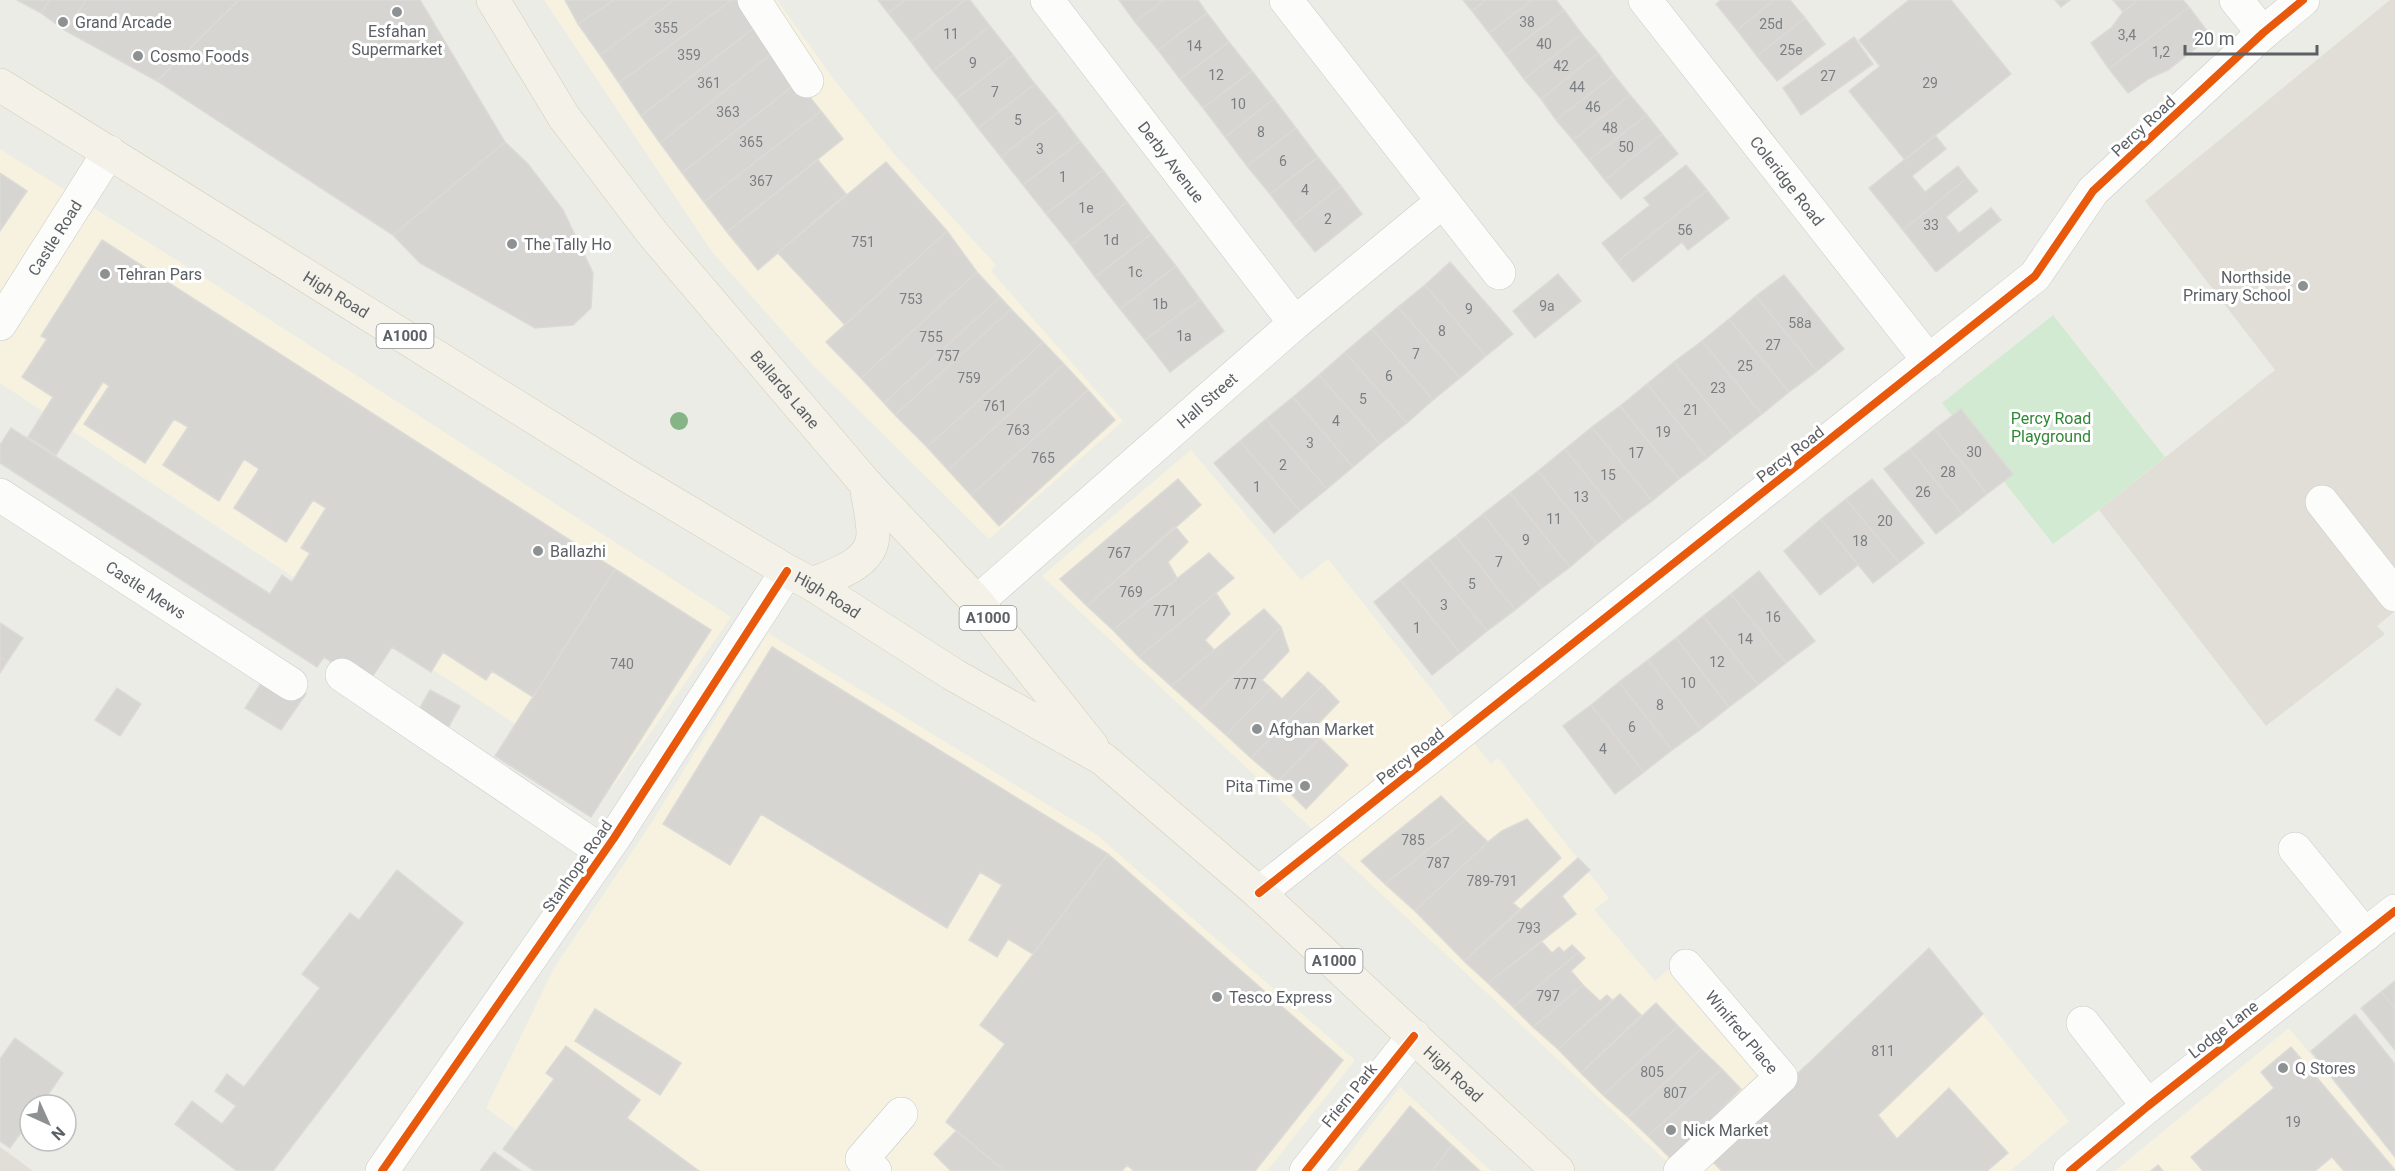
<svg xmlns="http://www.w3.org/2000/svg" width="2395" height="1171" font-family="Roboto,sans-serif">
<rect width="100%" height="100%" fill="#ecece7"/>
<path fill="#f6f2df" d="M544,0H777L832,77L894,154L996,265L991,271L1123,421L989,539L810,362L712,252Z
M0,149L216,285L731,617L612,788L0,383Z
M1191,450L1301,580L1328,559L1491,764L1498,758L1609,898L1594,910L1655,981L1675,964L1781,1087L1929,948L2069,1121L2010,1171H1677L1042,576Z
M768,633L1097,835L1355,1060L1267,1171H573L486,1108L554,968L652,822Z
M2289,1028L2395,1157V1171H2115Z
M1400,1087L1491,1171H1336Z"/>
<path fill="#e0ded6" d="M2390,0H2395V611L2377,626L2385,634L2266,726L2099,510L2275,370L2145,201Z
M0,1147L7,1152L33,1171H0Z"/>
<path fill="#d3ead2" d="M2053,315L2165,457L2099,510L2053,544L1942,403Z"/>
<path fill="#d6d5d2" stroke="#dcdad6" stroke-width="1.5" d="M17,0H50L41,13Z
M50,0H86L66,31L41,13Z
M86,0H239L157,81L66,31Z
M239,0H420L505,142L393,235L157,81Z
M565,0H614L578,24Z
M614,0H674L600,55L578,24Z
M674,0H732L619,83L600,55Z
M732,0H739L756,26L641,116L619,83Z
M878,0H905L888,13Z
M905,0H965L911,42L888,13Z
M965,0H970L990,26L933,71L911,42Z
M1119,0H1164L1135,22Z
M1164,0H1198L1207,13L1158,50L1135,22Z
M1463,0H1486L1472,11Z
M1486,0H1532L1489,33L1472,11Z
M1532,0H1556L1564,10L1506,55L1489,33Z
M1721,0H1774L1737,30L1716,4Z
M1774,0H1790L1805,18L1757,56L1737,30Z
M1909,0H1951L2011,74L1905,160L1849,91L1880,66L1859,40Z
M2055,0H2070L2061,7Z
M2113,0H2138L2123,12Z
M2138,0H2183L2189,7L2109,69L2091,43L2112,27L2123,12Z
M2189,7L2211,36L2168,70L2150,78L2128,93L2109,69Z
M1564,10L1582,34L1524,79L1506,55Z
M1207,13L1229,42L1180,79L1158,50Z
M1805,18L1825,44L1777,81L1757,56Z
M756,26L776,50L660,143L641,116Z
M990,26L1013,55L956,99L933,71Z
M1582,34L1598,53L1541,99L1524,79Z
M1854,37L1873,64L1801,115L1783,88Z
M1229,42L1252,71L1203,108L1180,79Z
M776,50L798,82L682,173L660,143Z
M1598,53L1614,75L1556,120L1541,99Z
M1013,55L1035,84L978,128L956,99Z
M1252,71L1274,99L1225,137L1203,108Z
M1614,75L1630,95L1573,140L1556,120Z
M798,82L821,111L704,202L682,173Z
M1035,84L1058,112L1001,157L978,128Z
M1630,95L1647,115L1589,160L1573,140Z
M1274,99L1296,128L1247,166L1225,137Z
M821,111L843,139L727,232L704,202Z
M1058,112L1080,141L1023,185L1001,157Z
M1647,115L1662,134L1605,180L1589,160Z
M1296,128L1318,157L1270,194L1247,166Z
M1662,134L1678,154L1621,199L1605,180Z
M1935,135L1946,149L1912,176L1925,192L1958,166L1967,178L1903,230L1869,188Z
M1080,141L1103,170L1046,214L1023,185Z
M505,142L528,164L563,210L593,273L591,308L573,325L535,328L420,263L393,235Z
M1318,157L1341,186L1293,224L1270,194Z
M818,160L846,194L758,270L727,232Z
M886,162L947,231L845,325L778,253Z
M1686,165L1707,190L1617,262L1602,243L1650,205L1644,198Z
M1103,170L1127,202L1071,245L1046,214Z
M0,173L27,191L0,231Z
M1967,178L1978,191L1946,217L1959,233L1991,208L2001,220L1936,272L1903,230Z
M1341,186L1362,214L1315,252L1293,224Z
M1707,190L1729,218L1688,250L1682,242L1633,282L1617,262Z
M1127,202L1151,234L1095,277L1071,245Z
M947,231L977,272L861,378L826,342Z
M1151,234L1176,266L1120,309L1095,277Z
M102,240L615,569L533,697L492,671L486,680L443,652L431,672L392,647L367,685L324,657L317,667L0,463V445L11,428L270,594L282,575L292,582L310,553L301,548L326,508L313,500L286,542L234,508L259,469L244,459L219,501L163,465L188,427L174,419L145,463L84,424L109,386L103,382L56,455L28,437L53,397L22,377L47,339L41,336Z
M1450,262L1513,334L1486,356L1425,285Z
M1176,266L1200,299L1145,340L1120,309Z
M977,272L1000,297L884,403L861,378Z
M1558,274L1581,301L1535,338L1513,311Z
M1784,275L1844,349L1817,371L1756,296Z
M1425,285L1486,356L1460,378L1398,307Z
M1756,296L1817,371L1789,392L1729,319Z
M1000,297L1011,309L895,415L884,403Z
M1200,299L1224,331L1170,372L1145,340Z
M1398,307L1460,378L1433,400L1372,329Z
M1011,309L1043,342L927,447L895,415Z
M1729,319L1789,392L1762,414L1702,341Z
M1372,329L1433,400L1407,423L1345,352Z
M1702,341L1762,414L1734,436L1674,362Z
M1043,342L1064,364L948,470L927,447Z
M1345,352L1407,423L1380,444L1319,375Z
M1674,362L1734,436L1707,458L1647,384Z
M1064,364L1088,390L971,495L948,470Z
M1319,375L1380,444L1353,467L1293,397Z
M1647,384L1707,458L1679,479L1620,406Z
M1088,390L1115,420L999,526L971,495Z
M1293,397L1353,467L1327,489L1266,419Z
M1620,406L1679,479L1652,501L1592,427Z
M1961,409L2013,474L1987,494L1935,429Z
M1266,419L1327,489L1300,511L1240,441Z
M1592,427L1652,501L1624,522L1565,449Z
M1935,429L1987,494L1962,514L1910,449Z
M1240,441L1300,511L1274,533L1214,463Z
M1565,449L1624,522L1597,544L1538,471Z
M1910,449L1962,514L1936,534L1884,469Z
M1538,471L1597,544L1570,567L1510,493Z
M1178,479L1201,505L1087,606L1060,579Z
M1872,479L1924,543L1899,563L1846,499Z
M1510,493L1570,567L1542,588L1483,514Z
M1846,499L1899,563L1873,583L1821,519Z
M1483,514L1542,588L1515,610L1456,536Z
M1821,519L1858,565L1820,595L1784,551Z
M1175,526L1188,542L1168,562L1177,578L1113,630L1087,606Z
M1456,536L1515,610L1487,631L1428,558Z
M1209,553L1234,578L1139,657L1113,630Z
M1428,558L1487,631L1460,653L1401,580Z
M615,569L711,630L591,817L495,756Z
M1759,571L1815,641L1786,663L1731,594Z
M1401,580L1460,653L1432,675L1374,602Z
M1216,593L1230,614L1205,640L1214,650L1171,686L1139,657Z
M1731,594L1786,663L1758,685L1703,616Z
M1264,609L1281,627L1199,711L1171,686Z
M1703,616L1758,685L1729,707L1676,638Z
M0,623L23,638L7,662L0,657Z
M1281,627L1289,651L1262,680L1271,688L1226,735L1199,711Z
M1676,638L1729,707L1701,729L1648,660Z
M772,647L1108,854L1033,954L1008,939L997,957L969,940L1002,885L980,872L947,928L761,814L730,865L663,824Z
M0,657L7,662L0,673Z
M1648,660L1701,729L1672,750L1619,682Z
M269,671L306,694L281,730L245,708Z
M1308,672L1323,685L1251,758L1226,735L1271,688L1282,699Z
M1619,682L1672,750L1644,772L1591,705Z
M1323,685L1339,702L1312,730L1320,738L1278,781L1251,758Z
M117,688L141,704L120,736L95,720Z
M430,690L460,706L446,732L416,715Z
M1591,705L1644,772L1615,794L1563,726Z
M1320,738L1348,765L1306,809L1278,781Z
M1441,796L1465,820L1385,884L1361,861Z
M1527,819L1561,858L1513,903L1520,909L1464,961L1415,911L1488,842L1502,831Z
M1465,820L1488,842L1415,911L1385,884Z
M1108,854L1343,1060L1255,1171H1134L1127,1165L1122,1171H1005L946,1122L1005,1044L980,1025Z
M1578,858L1590,870L1562,896L1576,914L1488,983L1464,961Z
M397,870L463,923L273,1171H237L175,1124L192,1101L222,1124L236,1106L215,1091L227,1074L244,1087L320,988L302,974L350,913L359,920Z
M1542,942L1552,953L1559,947L1564,952L1572,945L1579,952L1513,1007L1488,983Z
M1929,948L1983,1014L1878,1115L1897,1139L1949,1088L2008,1153L1987,1171H1722L1709,1158Z
M1579,952L1585,958L1571,971L1583,985L1533,1027L1513,1007Z
M2395,981V1008L2381,992Z
M1583,985L1600,1001L1607,995L1612,1000L1558,1049L1533,1027Z
M2381,992L2395,1008V1050L2361,1008Z
M1620,994L1641,1015L1581,1073L1558,1049Z
M1656,1003L1678,1026L1603,1095L1581,1073Z
M595,1009L681,1063L660,1095L575,1041Z
M2355,1014L2395,1064V1157L2311,1051Z
M1678,1026L1701,1049L1628,1117L1603,1095Z
M15,1038L63,1073L41,1105H30V1120L10,1148L0,1141V1059Z
M566,1046L640,1100L627,1118L699,1171H534L503,1149L554,1079L546,1073Z
M2291,1047L2395,1170V1171H2344L2332,1157L2315,1171H2203L2191,1157L2274,1088L2261,1072Z
M1701,1049L1722,1069L1648,1136L1628,1117Z
M1722,1069L1741,1089L1671,1159L1648,1136Z
M1410,1106L1452,1145L1432,1171H1358Z
M956,1131L1005,1171H951L934,1154Z
M1452,1145L1480,1171H1432Z
M494,1152L521,1171H480Z
M2158,1165L2163,1171H2151Z"/>
<g fill="none" stroke-linecap="round" stroke-linejoin="round">
<g stroke="#c9c9c9" stroke-width="34">
<g id="minor">
<path d="M754,0L807,81"/>
<path id="s1" d="M1047,0L1295,323"/>
<path d="M1286,0L1499,273"/>
<path id="s2" d="M1645,0L1929,361"/>
<path d="M2236,0L2263,33"/>
<path id="s3" d="M0,324L109,152"/>
<path id="s4" d="M0,495L291,684"/>
<path d="M2322,502L2395,595"/>
<path id="s5" d="M977,602L1295,323L1442,202"/>
<path d="M342,675L603,852"/>
<path d="M2295,849L2365,935"/>
<path d="M1259,893L2035,276L2093,191L2263,33L2303,0"/>
<path d="M2083,1023L2148,1106"/>
<path d="M382,1171L614,838L787,571"/>
<path d="M875,1171L862,1159L901,1114"/>
<path d="M1306,1171L1414,1036"/>
<path d="M1680,1171L1781,1077L1686,966"/>
<path d="M2070,1171L2148,1106L2395,911"/>
</g>
</g>
<g stroke="#d5cdb3" stroke-width="34">
<g id="major">
<path id="s6" d="M493,0L564,117L653,234L866,484L977,602L1092,746"/>
<path id="s7" d="M0,85L628,476L787,571L812,584L954,675L1103,759L1259,893L1558,1171"/>
<path d="M812,584C834,575 873,564 873,534C873,518 868,500 866,484"/>
</g>
</g>
<use href="#minor" stroke="#fcfcfb" stroke-width="33"/>
<use href="#major" stroke="#f3f1e8" stroke-width="33"/>
<g stroke="#fff" stroke-width="11">
<path id="cycleway" d="M1259,893L2035,276L2093,191L2263,33L2303,0
M382,1171L614,838L787,571
M1306,1171L1414,1036
M2070,1171L2148,1106L2395,911"/>
</g>
<use href="#cycleway" stroke="#e8590c" stroke-width="8"/>
</g>
<circle fill="#85b486" cx="679" cy="421" r="9"/>
<g fill="#8e9192" stroke="#fff" stroke-width="2">
<circle cx="397" cy="12" r="6"/>
<circle cx="63" cy="22" r="6"/>
<circle cx="138" cy="56" r="6"/>
<circle cx="512" cy="244" r="6"/>
<circle cx="105" cy="274" r="6"/>
<circle cx="2303" cy="286" r="6"/>
<circle cx="538" cy="551" r="6"/>
<circle cx="1257" cy="729" r="6"/>
<circle cx="1305" cy="786" r="6"/>
<circle cx="1217" cy="997" r="6"/>
<circle cx="2283" cy="1068" r="6"/>
<circle cx="1671" cy="1130" r="6"/>
</g>
<g text-anchor="middle" stroke-width="6" stroke-linejoin="round" paint-order="stroke">
<g font-size="14" fill="#7b7e81">
<text x="1527" y="27">38</text>
<text x="1771" y="29">25d</text>
<text x="666" y="33">355</text>
<text x="951" y="39">11</text>
<text x="2127" y="40">3,4</text>
<text x="1544" y="49">40</text>
<text x="1194" y="51">14</text>
<text x="1791" y="55">25e</text>
<text x="2161" y="57">1,2</text>
<text x="689" y="60">359</text>
<text x="973" y="68">9</text>
<text x="1561" y="71">42</text>
<text x="1216" y="80">12</text>
<text x="1828" y="81">27</text>
<text x="709" y="88">361</text>
<text x="1930" y="88">29</text>
<text x="1577" y="92">44</text>
<text x="995" y="97">7</text>
<text x="1238" y="109">10</text>
<text x="1593" y="112">46</text>
<text x="728" y="117">363</text>
<text x="1018" y="125">5</text>
<text x="1610" y="133">48</text>
<text x="1261" y="137">8</text>
<text x="751" y="147">365</text>
<text x="1626" y="152">50</text>
<text x="1040" y="154">3</text>
<text x="1283" y="166">6</text>
<text x="1063" y="182">1</text>
<text x="761" y="186">367</text>
<text x="1305" y="195">4</text>
<text x="1086" y="213">1e</text>
<text x="1328" y="224">2</text>
<text x="1931" y="230">33</text>
<text x="1685" y="235">56</text>
<text x="1111" y="245">1d</text>
<text x="863" y="247">751</text>
<text x="1135" y="277">1c</text>
<text x="911" y="304">753</text>
<text x="1160" y="309">1b</text>
<text x="1547" y="311">9a</text>
<text x="1469" y="314">9</text>
<text x="1800" y="328">58a</text>
<text x="1442" y="336">8</text>
<text x="1184" y="341">1a</text>
<text x="931" y="342">755</text>
<text x="1773" y="350">27</text>
<text x="1416" y="359">7</text>
<text x="948" y="361">757</text>
<text x="1745" y="371">25</text>
<text x="1389" y="381">6</text>
<text x="969" y="383">759</text>
<text x="1718" y="393">23</text>
<text x="1363" y="404">5</text>
<text x="995" y="411">761</text>
<text x="1691" y="415">21</text>
<text x="1336" y="426">4</text>
<text x="1018" y="435">763</text>
<text x="1663" y="437">19</text>
<text x="1310" y="448">3</text>
<text x="1974" y="457">30</text>
<text x="1636" y="458">17</text>
<text x="1043" y="463">765</text>
<text x="1283" y="470">2</text>
<text x="1948" y="477">28</text>
<text x="1608" y="480">15</text>
<text x="1257" y="492">1</text>
<text x="1923" y="497">26</text>
<text x="1581" y="502">13</text>
<text x="1554" y="524">11</text>
<text x="1885" y="526">20</text>
<text x="1526" y="545">9</text>
<text x="1860" y="546">18</text>
<text x="1119" y="558">767</text>
<text x="1499" y="567">7</text>
<text x="1472" y="589">5</text>
<text x="1131" y="597">769</text>
<text x="1444" y="610">3</text>
<text x="1165" y="616">771</text>
<text x="1773" y="622">16</text>
<text x="1417" y="633">1</text>
<text x="1745" y="644">14</text>
<text x="1717" y="667">12</text>
<text x="622" y="669">740</text>
<text x="1688" y="688">10</text>
<text x="1245" y="689">777</text>
<text x="1660" y="710">8</text>
<text x="1632" y="732">6</text>
<text x="1603" y="754">4</text>
<text x="1413" y="845">785</text>
<text x="1438" y="868">787</text>
<text x="1492" y="886">789-791</text>
<text x="1529" y="933">793</text>
<text x="1548" y="1001">797</text>
<text x="1883" y="1056">811</text>
<text x="1652" y="1077">805</text>
<text x="1675" y="1098">807</text>
<text x="2293" y="1127">19</text>
</g>
<g fill="#fff" stroke="#8d9093" stroke-width="1.5">
<rect x="376.5" y="324" width="57" height="24" rx="4.5"/>
<rect x="959.5" y="606" width="57" height="24" rx="4.5"/>
<rect x="1305.5" y="949" width="57" height="24" rx="4.5"/>
</g>
<g font-size="15" font-weight="bold" fill="#5c6065">
<text x="405" y="341">A1000</text>
<text x="988" y="623">A1000</text>
<text x="1334" y="966">A1000</text>
</g>
<g font-size="16" fill="#5c6065" stroke="#fff" text-anchor="start">
<text x="75" y="28">Grand Arcade</text>
<text x="397" y="37" text-anchor="middle">Esfahan<tspan x="397" dy="18">Supermarket</tspan></text>
<text x="150" y="62">Cosmo Foods</text>
<text x="524" y="250">The Tally Ho</text>
<text x="117" y="280">Tehran Pars</text>
<text x="2291" y="283" text-anchor="end">Northside<tspan x="2291" dy="18">Primary School</tspan></text>
<text x="550" y="557">Ballazhi</text>
<text x="1269" y="735">Afghan Market</text>
<text x="1293" y="792" text-anchor="end">Pita Time</text>
<text x="1229" y="1003">Tesco Express</text>
<text x="2295" y="1074">Q Stores</text>
<text x="1683" y="1136">Nick Market</text>
</g>
<g font-size="16" fill="#5c6065" stroke="#fff">
<text transform="translate(2143 126) rotate(-43)" y="6">Percy Road</text>
<text dy="6" stroke="none"><textPath href="#s1" startOffset="204">Derby Avenue</textPath></text>
<text dy="6" stroke="none"><textPath href="#s2" startOffset="230">Coleridge Road</textPath></text>
<text dy="6" stroke="none"><textPath href="#s3" startOffset="102">Castle Road</textPath></text>
<text dy="6" stroke="none"><textPath href="#s7" startOffset="396">High Road</textPath></text>
<text dy="6" stroke="none"><textPath href="#s6" startOffset="488">Ballards Lane</textPath></text>
<text dy="6" stroke="none"><textPath href="#s5" startOffset="306">Hall Street</textPath></text>
<text transform="translate(1790 454) rotate(-38)" y="6">Percy Road</text>
<text dy="6" stroke="none"><textPath href="#s4" startOffset="174">Castle Mews</textPath></text>
<text dy="6" stroke="none"><textPath href="#s7" startOffset="972">High Road</textPath></text>
<text transform="translate(1410 756) rotate(-38)" y="6">Percy Road</text>
<text transform="translate(577 866) rotate(-55)" y="6">Stanhope Road</text>
<text transform="translate(2223 1029) rotate(-38)" y="6">Lodge Lane</text>
<text transform="translate(1742 1032) rotate(50)" y="6">Winifred Place</text>
<text dy="6" stroke="none"><textPath href="#s7" startOffset="1764">High Road</textPath></text>
<text transform="translate(1349 1095) rotate(-51)" y="6">Friern Park</text>
</g>
<g font-size="16" fill="#318737" stroke="#fff">
<text x="2051" y="424">Percy Road<tspan x="2051" dy="18">Playground</tspan></text>
</g>
</g>
<g transform="translate(48 1123) rotate(135)"><circle r="28" fill="#ffffff" stroke="#bebfc1" stroke-width="1.5"/>
<path d="M0-4.5L10 22L0 15L-10 22Z" fill="#8e9192"/>
<text y="-9" font-size="16" font-weight="bold" text-anchor="middle" fill="#5c6065">N</text>
</g>
<path d="M2185 45v9h132v-9" fill="none" stroke="#5c6065" stroke-width="3"/>
<text x="2194" y="45" font-size="18" fill="#5c6065" stroke="#ffffff" stroke-width="4.5" paint-order="stroke">20 m</text>
</svg>
